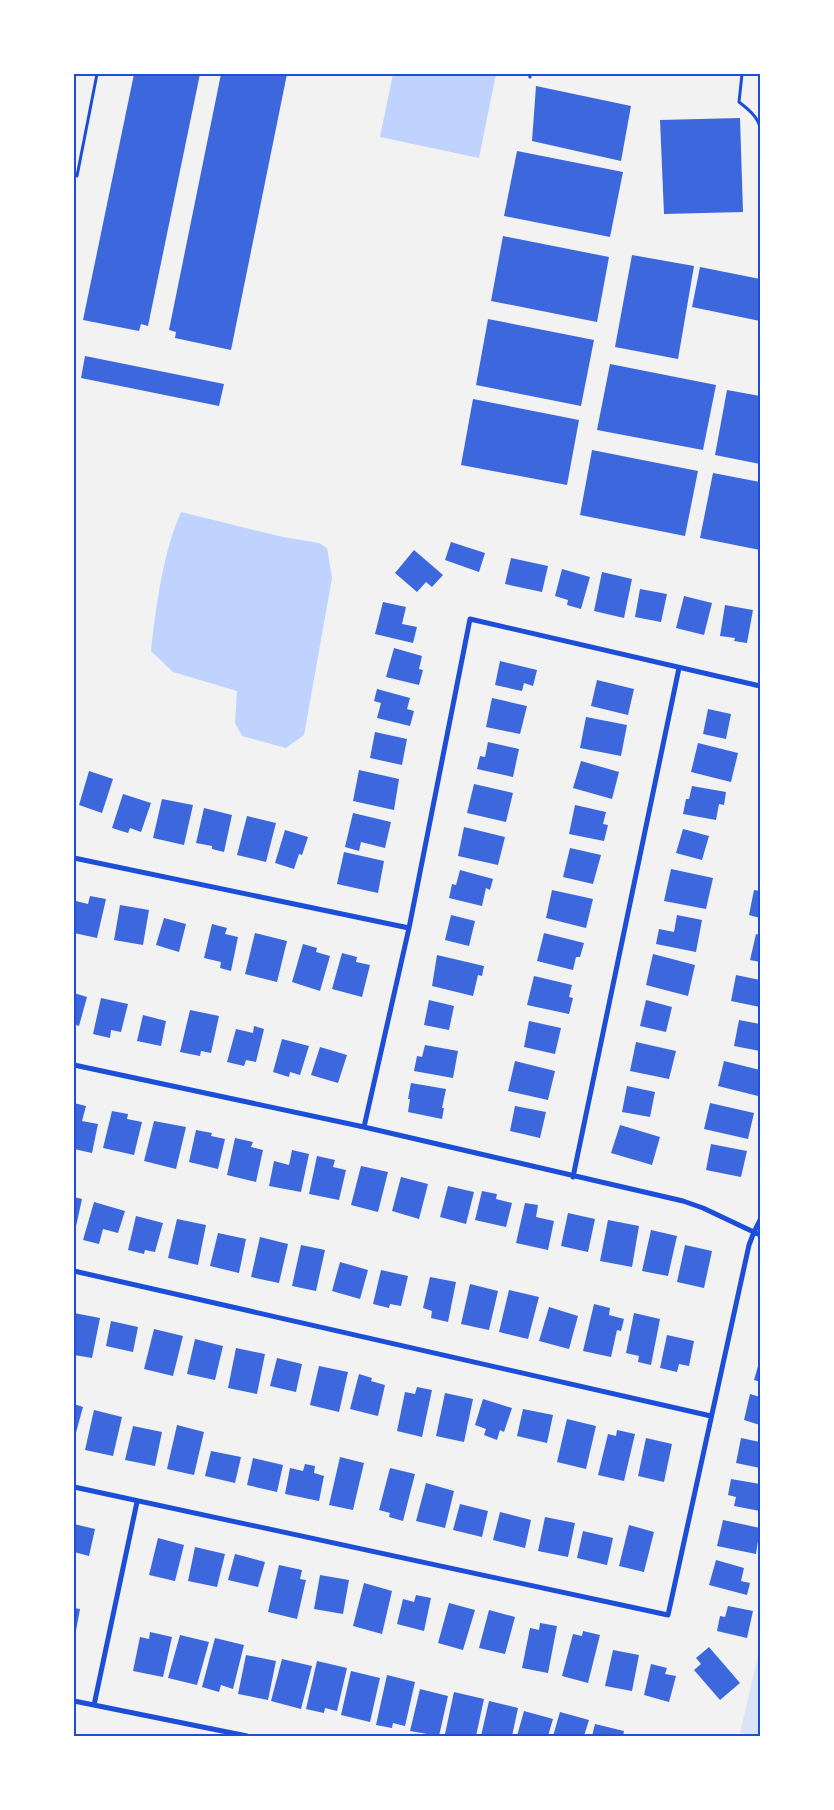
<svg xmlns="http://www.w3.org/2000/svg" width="834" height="1810" font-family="'Times New Roman',serif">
<rect width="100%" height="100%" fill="#f2f2f2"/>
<path fill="#dbe4f7" d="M760,1647V1736L740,1733Z"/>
<path fill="#bfd3fe" d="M393,74H496L479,158L380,137Z
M181,512L283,537L319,543L327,548L332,578L304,735L286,748L242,736L235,723L237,691L173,672L151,651C156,607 163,552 181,512Z"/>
<path fill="#3d67dc" d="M134,74H200L148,326L141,324L139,331L83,320Z
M221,74H287L231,350L175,338L176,332L169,330Z
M536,86L631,106L621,161L532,141Z
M740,118L743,212L664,214L660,120Z
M517,151L623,172L610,237L504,216Z
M503,236L609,257L597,322L491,301Z
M632,255L694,266L678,359L615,347Z
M700,267L760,279V321L692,307Z
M488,319L594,340L581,406L476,385Z
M85,356L224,384L219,406L81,378Z
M610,364L716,385L703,450L597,430Z
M727,390L760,396V464L715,455Z
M473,399L579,420L567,485L461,465Z
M592,450L698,471L685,536L580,515Z
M713,473L760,482V550L700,538Z
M451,542L485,553L479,572L445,560Z
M414,550L443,575L432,587L426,582L417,592L395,573Z
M511,558L548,566L542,592L505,584Z
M562,569L590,577L581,609L567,605L568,600L555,596Z
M602,572L632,579L624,618L594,611Z
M640,589L667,594L661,622L635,617Z
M684,596L712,603L704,635L676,628Z
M383,602L406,607L402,624L417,627L413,643L375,634Z
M725,605L753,610L747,643L734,641L735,638L720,636Z
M394,648L422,656L419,669L423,670L419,685L386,677Z
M500,661L537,670L533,686L524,683L522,691L495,685Z
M597,680L634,689L628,715L591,706Z
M377,689L410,698L407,709L414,711L410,726L377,718L381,703L374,701Z
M492,698L527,706L520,734L486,727Z
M708,709L731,714L726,739L703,734Z
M586,717L627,725L621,756L580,748Z
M375,732L407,739L402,765L370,758Z
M488,742L519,749L513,777L477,769L480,756L485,757Z
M698,743L738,753L731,782L691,772Z
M581,761L619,772L612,799L573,788Z
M359,770L399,779L394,810L353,801Z
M89,771L113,779L102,813L79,805Z
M474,784L513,793L506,822L467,813Z
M692,786L726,792L724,805L719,804L716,820L683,814L686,799H689Z
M123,794L151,803L141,832L130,828L128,833L112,828Z
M162,799L193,805L184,845L153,838Z
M575,805L606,812L603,824L608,825L604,841L569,834Z
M204,808L232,815L224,852L212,849V846L196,843Z
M353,813L391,822L385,848L361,842L359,851L345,847Z
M247,816L276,823L266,862L237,855Z
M464,827L505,837L498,865L458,856Z
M683,829L709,836L702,860L676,853Z
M285,830L308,837L302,855L299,854L294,869L275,863Z
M570,848L601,855L593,884L563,877Z
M344,852L384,861L378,893L337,884Z
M671,869L713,878L706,909L664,901Z
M460,870L493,879L490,890L486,888L482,906L449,898L452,884L456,885Z
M552,890L593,899L586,928L546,918Z
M754,890L760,891V918L749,915Z
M90,896L106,899L97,938L74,933V913L76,901L88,904Z
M120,905L149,910L143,945L114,940Z
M451,915L475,921L469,946L445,940Z
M677,915L702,920L696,952L656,944L659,929L674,932Z
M164,918L186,924L179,952L156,945Z
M212,924L227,928L225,934L238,937L231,971L220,968L221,962L204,958Z
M255,933L287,941L277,982L245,974Z
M544,933L584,943L580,957H576L573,970L537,961Z
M756,934L760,935V962L750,960Z
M303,944L317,948L316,952L330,956L320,991L292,982Z
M342,953L357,957L356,962L370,965L362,997L332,989Z
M653,954L695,965L688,996L646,985Z
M437,955L484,966L482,976L478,975L473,996L432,986Z
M736,975L760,980V1007L731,1001Z
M534,976L572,985L569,997L573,998L569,1014L527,1005Z
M74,993L87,997L79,1026L74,1024Z
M101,998L128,1004L121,1032L111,1030L110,1038L93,1034Z
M429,1000L454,1006L449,1030L424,1025Z
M646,1000L672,1007L666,1032L640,1026Z
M190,1010L219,1016L211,1053L201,1051L200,1056L180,1052Z
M143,1015L166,1021L161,1046L137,1041Z
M739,1020L760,1024V1051L734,1046Z
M529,1021L561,1028L555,1054L524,1047Z
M254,1026L264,1029L256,1062L246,1060L244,1066L227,1062L236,1029L253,1033Z
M282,1039L309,1046L300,1075L290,1072L289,1077L273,1072Z
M636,1042L676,1051L669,1079L630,1071Z
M425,1045L458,1051L453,1078L414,1071L417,1056L422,1057Z
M320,1047L347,1055L338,1083L311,1075Z
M515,1061L555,1071L548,1100L508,1091Z
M724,1061L760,1070V1087L758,1096L718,1086Z
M411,1083L446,1089L442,1108H444L442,1119L408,1112L410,1099H408Z
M627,1086L655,1092L650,1117L622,1112Z
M74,1103L86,1106L82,1121L98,1124L92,1153L74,1149Z
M710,1103L754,1113L748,1139L704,1129Z
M515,1106L546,1112L540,1138L510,1131Z
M112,1111L128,1114L127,1119L142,1122L134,1155L103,1148Z
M154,1121L186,1127L176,1169L144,1161Z
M620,1125L660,1137L652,1165L611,1153Z
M196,1130L212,1133L211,1136L225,1139L218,1169L189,1162Z
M235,1138L253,1142L251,1147L263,1150L256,1182L227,1175Z
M711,1144L747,1151L741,1177L706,1170Z
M292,1150L309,1154L301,1192L269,1186L274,1161L289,1165Z
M317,1156L335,1160L333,1167L346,1170L339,1200L309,1194Z
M361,1166L388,1172L378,1212L351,1205Z
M401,1177L428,1184L419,1219L392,1211Z
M448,1186L474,1192L466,1224L440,1217Z
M482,1191L497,1194L496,1199L512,1203L506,1227L475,1220Z
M74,1197L82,1199L75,1231H74Z
M94,1202L125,1211L118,1233L103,1229L99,1244L83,1240Z
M525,1203L538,1205L536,1217L554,1221L548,1250L516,1243Z
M568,1213L595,1219L588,1252L561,1246Z
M136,1216L163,1223L155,1252L145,1250L144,1254L128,1250Z
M177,1219L206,1225L198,1265L168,1258Z
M608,1220L639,1226L632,1267L600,1261Z
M651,1230L677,1236L668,1276L642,1271Z
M218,1233L246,1239L239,1273L210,1266Z
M260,1237L288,1244L279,1283L251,1277Z
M301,1245L325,1250L316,1291L292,1286Z
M685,1245L712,1251L704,1288L677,1282Z
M340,1262L368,1270L360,1299L332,1291Z
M381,1270L408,1276L401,1306L390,1304L389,1308L373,1304Z
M430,1277L456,1282L448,1322L431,1318L432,1311L423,1308Z
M470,1284L498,1291L489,1330L461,1324Z
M509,1290L539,1297L528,1339L499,1332Z
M594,1304L610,1308L609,1315L624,1319L621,1331L617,1330L611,1357L583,1351Z
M549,1307L578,1316L569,1349L539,1341Z
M74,1313L100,1318L92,1358L74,1355Z
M634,1313L660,1319L651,1365L638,1362L639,1356L626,1353Z
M111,1321L138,1327L133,1352L106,1346Z
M154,1329L183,1336L173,1376L144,1369Z
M667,1335L694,1341L689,1366L679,1364L677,1372L660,1368Z
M195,1339L223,1346L215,1380L187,1374Z
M236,1348L265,1354L257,1394L228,1388Z
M277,1358L302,1364L296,1392L270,1386Z
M760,1359V1382L754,1380Z
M319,1366L348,1372L339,1412L310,1405Z
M359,1374L372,1378L371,1381L385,1385L378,1416L350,1409Z
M417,1387L432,1390L422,1437L397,1431L405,1392L415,1394Z
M445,1393L473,1399L464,1442L436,1436Z
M750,1394L760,1397V1425L744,1420Z
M483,1399L512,1408L504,1432L500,1430L497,1440L484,1435L486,1429L475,1425Z
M74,1404L83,1407L74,1440Z
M523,1409L553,1415L547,1443L517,1436Z
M94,1410L122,1417L113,1456L85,1450Z
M567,1419L596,1426L586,1469L557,1462Z
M177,1425L204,1432L194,1475L167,1469Z
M133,1426L162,1432L155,1466L125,1460Z
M617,1430L635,1434L624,1481L598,1475L608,1434L616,1436Z
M646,1438L672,1444L664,1482L638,1476Z
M741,1438L760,1442V1468L736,1463Z
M211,1451L241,1457L235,1483L205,1476Z
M340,1457L364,1463L353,1510L329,1505Z
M253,1458L283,1465L277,1492L247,1485Z
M305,1464L315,1466L314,1473L324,1476L319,1501L285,1494L290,1468L303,1471Z
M390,1468L415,1474L403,1521L389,1517L390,1513L379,1510Z
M731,1479L760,1484V1511L734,1506L736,1497L728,1495Z
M426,1483L454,1491L445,1528L416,1521Z
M460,1504L488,1511L482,1537L453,1530Z
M500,1512L531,1520L525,1548L493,1540Z
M545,1517L575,1523L568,1557L538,1551Z
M723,1520L760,1528L756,1554L717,1546Z
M74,1524L95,1529L89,1556L74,1552Z
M629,1525L654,1532L644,1572L619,1566Z
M583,1531L613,1538L607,1565L577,1558Z
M158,1538L184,1545L175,1581L149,1575Z
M195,1547L225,1554L217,1587L188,1581Z
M235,1554L265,1562L258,1587L228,1580Z
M716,1560L744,1568L741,1581L750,1583L747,1595L709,1585Z
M279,1565L302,1570L300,1579L306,1580L297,1619L268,1612Z
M320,1575L349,1580L343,1614L314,1609Z
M364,1583L392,1591L382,1634L353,1626Z
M416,1595L431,1598L424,1631L397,1624L403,1599L414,1602Z
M449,1603L475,1610L463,1650L438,1643Z
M728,1606L753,1611L747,1638L717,1631L720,1616L725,1617Z
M74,1608L80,1609L75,1636H74Z
M489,1610L515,1617L505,1654L479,1648Z
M540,1623L557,1626L548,1673L522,1668L530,1628L539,1630Z
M583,1631L600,1635L588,1683L562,1676L573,1634L582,1636Z
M150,1632L172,1637L163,1677L133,1671L140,1637L149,1639Z
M180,1635L209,1642L197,1685L168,1678Z
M215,1638L244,1645L233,1689L221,1685L219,1692L202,1687Z
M709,1647L740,1683L720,1700L694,1670L701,1664L696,1658Z
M613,1650L639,1655L632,1691L605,1686Z
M246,1655L276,1661L268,1700L238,1694Z
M282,1659L312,1666L301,1709L271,1701Z
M317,1661L347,1668L337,1711L325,1708L324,1713L306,1709Z
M651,1664L667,1668L665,1674L676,1676L669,1702L644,1695Z
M351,1671L380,1678L370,1722L341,1715Z
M387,1675L415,1682L405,1726L393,1723L392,1728L376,1725Z
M420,1689L448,1696L439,1736L410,1731Z
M454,1692L484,1699L476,1736H453L445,1734Z
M489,1701L518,1708L512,1736H481Z
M524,1711L553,1719L548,1736H517Z
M560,1712L589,1720L584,1736H553Z
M595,1724L624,1731L623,1736H592Z"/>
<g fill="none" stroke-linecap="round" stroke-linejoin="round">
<path stroke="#1d4ed8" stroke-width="3" d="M529,74L530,77
M742,74L739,102C748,109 757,116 760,127
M760,165V157
M74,175L77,176L97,74"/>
<path stroke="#1d4ed8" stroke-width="5" d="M74,858L409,928
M74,1065L364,1127L683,1201L703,1208L760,1235
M364,1127L409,928L470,619L760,686
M573,1177L679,668
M74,1271L711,1416
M74,1487L668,1615L749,1245L754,1232L760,1220
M74,1701L247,1736
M94,1705L137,1502"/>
</g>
<rect width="834" height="1810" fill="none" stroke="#ffffff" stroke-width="150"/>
<rect x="75" y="75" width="684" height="1660" fill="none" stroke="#1d4ed8" stroke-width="2"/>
</svg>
